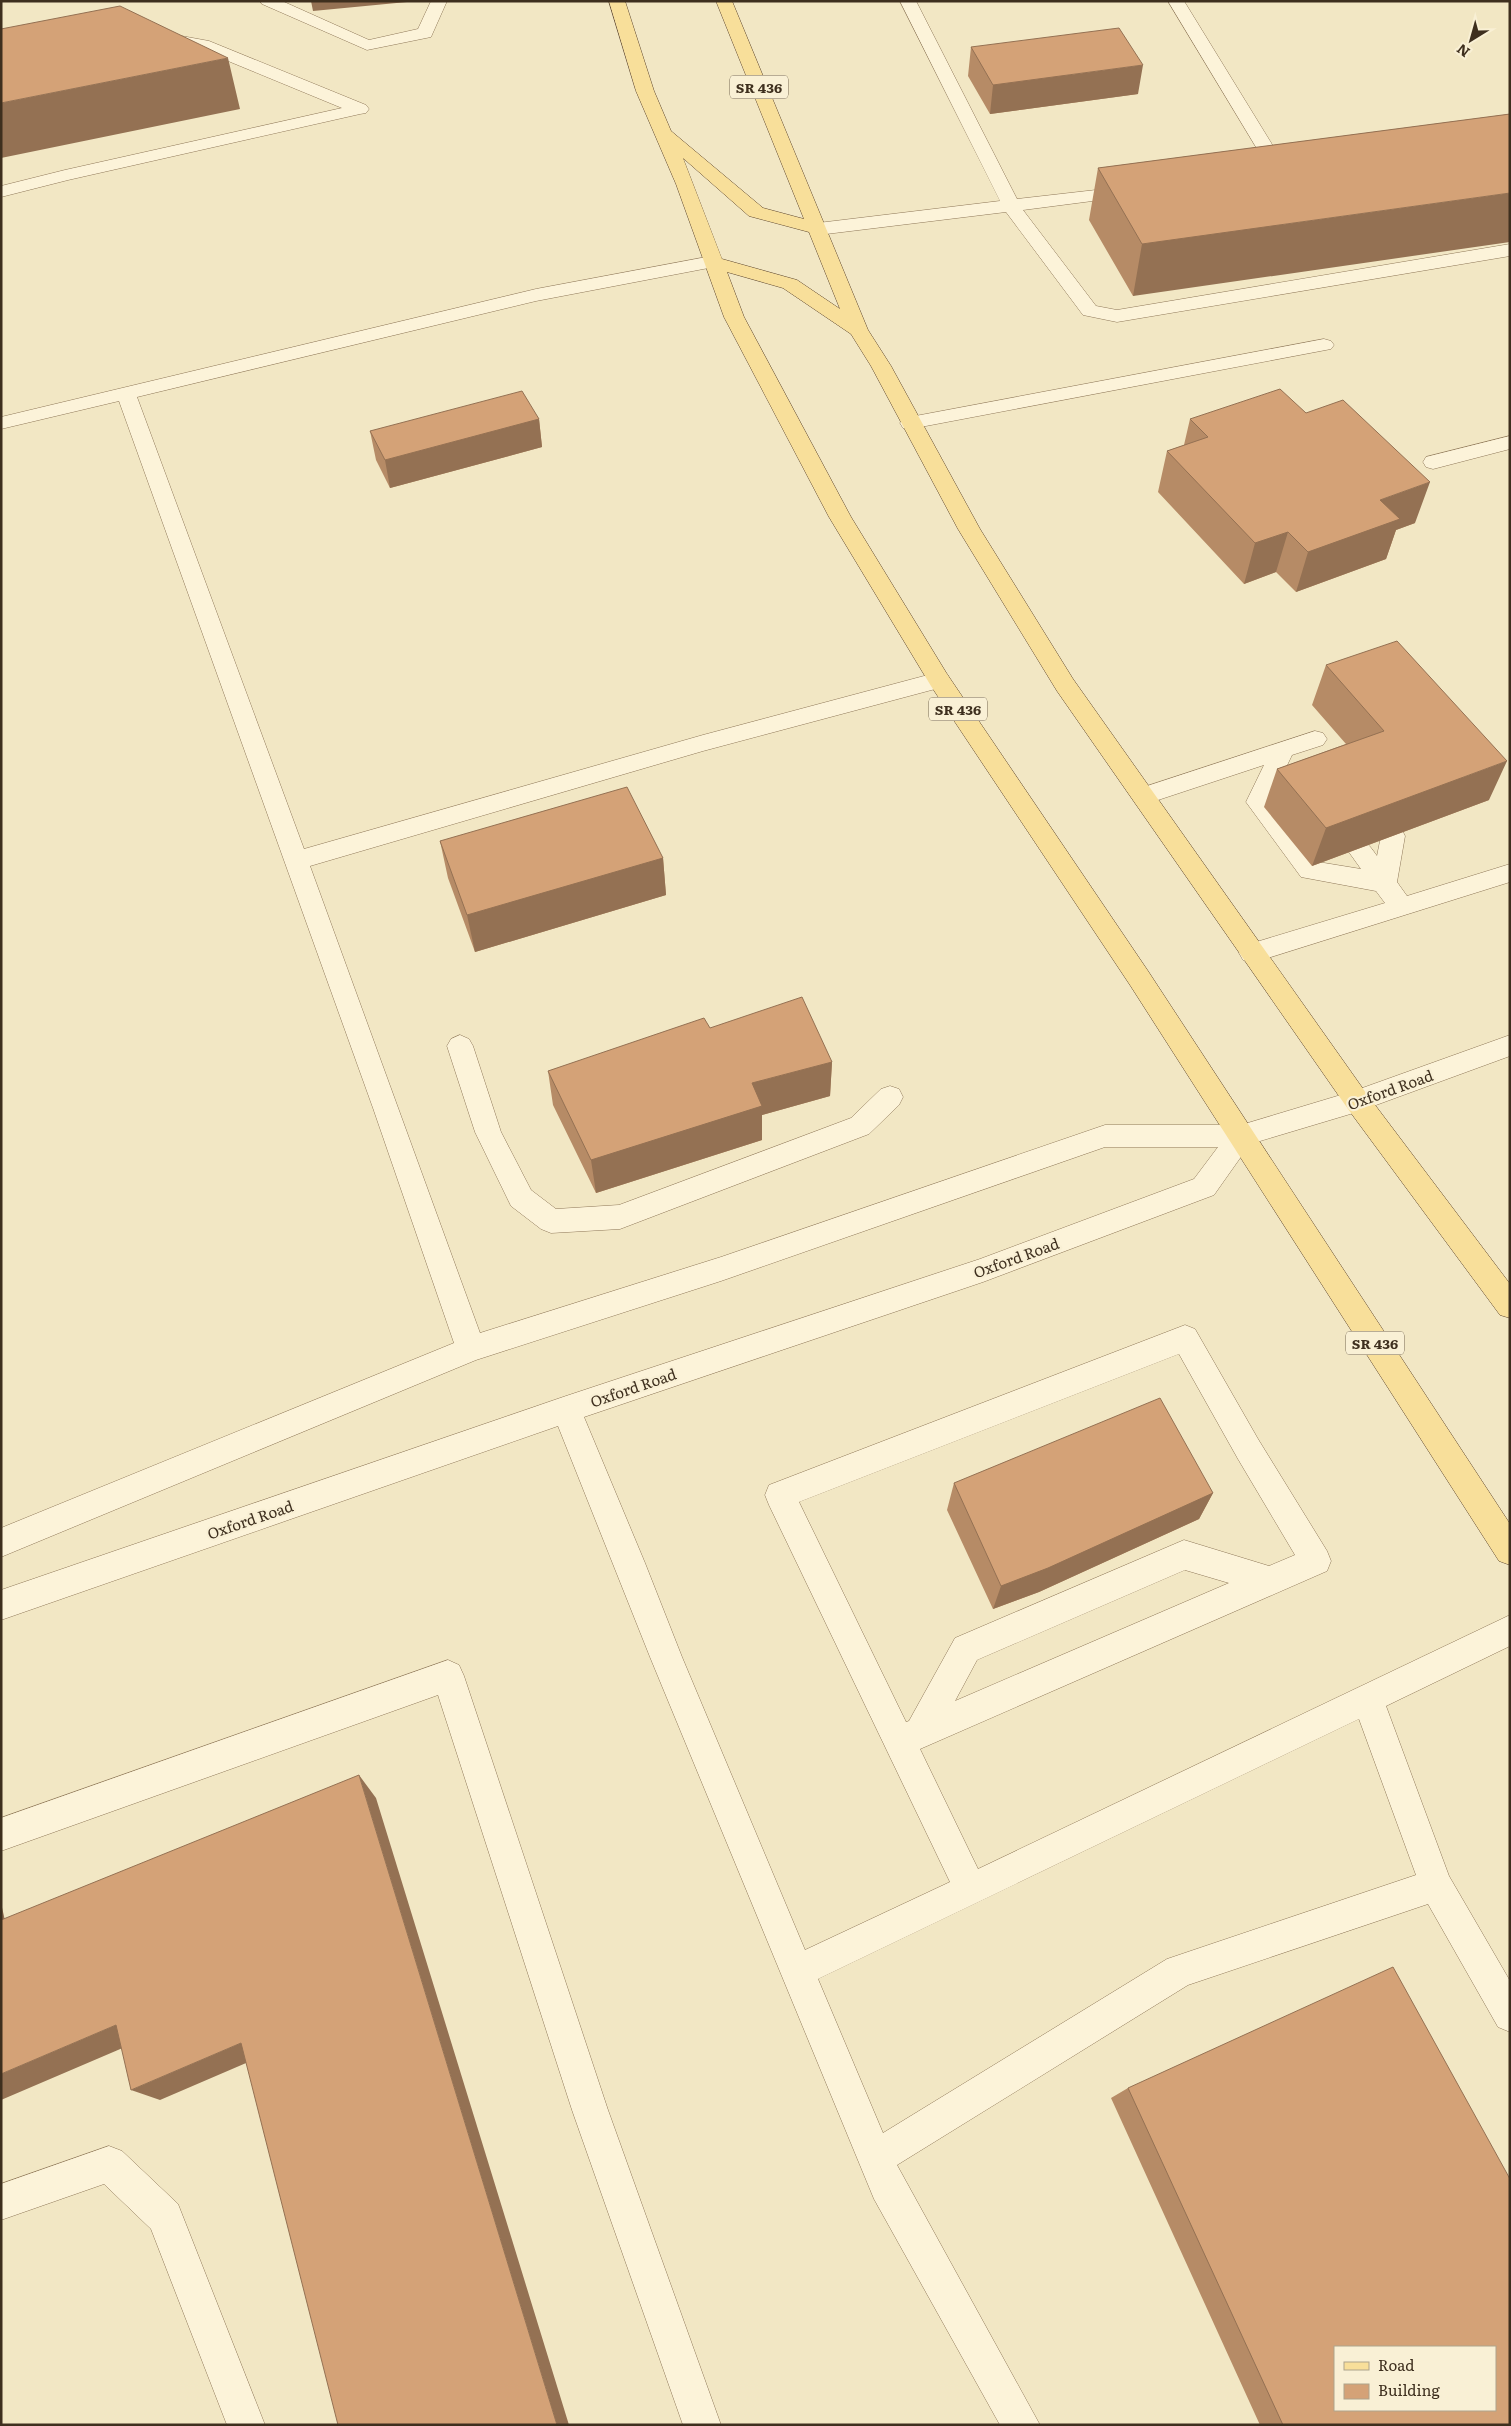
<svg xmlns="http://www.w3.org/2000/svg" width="1511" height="2426" font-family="Literata,serif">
<rect width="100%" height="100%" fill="#f2e7c4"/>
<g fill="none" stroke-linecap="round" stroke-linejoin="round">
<g stroke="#8f7859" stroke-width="1">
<path id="minor" d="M260,1H282L369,40L418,29L431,1H447L431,37L367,50L262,4Z
M900,1H916L1017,199L1131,186L1137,187L1140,191L1137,195L1131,196L1023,210L1096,306L1117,310L1510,244V256L1117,322L1083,315L1006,212L818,235L811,233L809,229L811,225L818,223L1000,201Z
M1168,1H1184L1289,172L1286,176H1274L1271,172Z
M165,33L209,41L366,105L369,109L366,113L360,114L68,180L1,197V186L65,170L342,108L199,49L159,42L157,38L159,34Z
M712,256L719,258L721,262L719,266L536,301L137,397L304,849L703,735L939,672L947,674L950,680L947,686L939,688L703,751L310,866L480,1333L721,1257L1105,1125H1241L1354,1091L1510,1035V1056L1357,1112L1250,1144L1214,1195L983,1282L584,1417L645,1563L682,1657L805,1950L950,1882L769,1505L765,1495L769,1485L1185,1325L1195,1329L1258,1439L1327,1551L1331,1561L1327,1571L920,1749L978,1869L1510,1615V1646L1386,1706L1449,1876L1510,1981V2032L1498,2027L1428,1904L1188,1985L897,2165L1040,2425H1000L874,2199L650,1657L558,1426L1,1620V1590L566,1396L980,1259L1194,1179L1218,1147H1105L721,1281L476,1360L1,1557V1528L454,1343L373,1108L119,401L1,429V417L536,289ZM1179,1354L1238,1459L1295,1555L1269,1566L1184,1540L955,1638L909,1721L906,1722L799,1502ZM1185,1570L1229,1583L955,1701L977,1660ZM1359,1719L1416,1875L1167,1959L883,2133L818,1979Z
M1324,339L1331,341L1334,345L1331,349L910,429L903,428L900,423L903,418L910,417Z
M1510,436V449L1433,469L1426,467L1423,462L1426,457Z
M1315,731L1323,733L1327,739L1323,745L1292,755L1270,801L1318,862L1361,869L1346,848L1349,842C1365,837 1369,845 1377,856L1381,836L1384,830L1393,827L1402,830L1405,836L1397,882L1407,896L1510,864V882L1252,963L1243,960L1239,953L1243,946L1385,903L1376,891L1301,877L1246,802L1264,765L1143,805L1135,802L1131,796L1135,790Z
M460,1035L469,1039L473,1046L501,1132L531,1190L556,1209L619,1205L851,1118L881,1089L890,1086L899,1089L903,1097L899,1105L869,1134L620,1229L551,1233L541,1229L511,1206L475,1132L447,1046L451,1039Z
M448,1660L459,1665L464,1676L608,2110L721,2425H683L572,2110L438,1695L1,1851V1818Z
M109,2146L122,2151L178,2204L265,2425H227L151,2229L104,2184L1,2220V2184Z"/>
</g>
<g stroke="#5d452d" stroke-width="1">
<path id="major" d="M609,1H625L654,91L671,131L763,208L804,219L716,1H732L868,330L891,366L980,529L1073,679L1366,1093L1510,1284V1318L1500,1315L1348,1109L1057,691L958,529L871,366L851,334L783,288L727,272L744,317L851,517L947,674L1148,971L1510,1524V1565L1499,1561L1130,985L931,686L829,517L724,317L676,184L636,91ZM683,158L749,216L809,232L840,309L797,280L722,259Z"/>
</g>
<use href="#minor" fill="#fcf3d9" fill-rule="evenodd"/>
<use href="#major" fill="#f8df9a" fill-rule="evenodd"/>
</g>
<path fill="#b68b66" d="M971,47L1138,94L990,114L968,76Z
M1510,114L1133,296L1089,220L1098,168Z
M539,419L542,447L390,488L376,460L370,431Z
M1190,419L1415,523L1396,530L1386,559L1296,592L1276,572L1244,584L1158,492L1167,451L1184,445Z
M1326,665L1489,800L1312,866L1264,807L1277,769L1346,744L1312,705Z
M440,841L663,858L666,895L475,952L448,878Z
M710,1028L832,1062L830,1096L762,1115V1140L596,1193L553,1105L548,1071Z
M954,1483L1213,1493L1199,1519L1039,1592L993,1609L947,1510Z
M1128,2088L1510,2425H1260L1111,2098Z"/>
<path fill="#947153" d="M311,1H407V2L313,11Z
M228,58L240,109L1,158V103Z
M1143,65L1138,94L990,114L993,85Z
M1510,193V242L1133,296L1142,244Z
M539,419L542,447L390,488L385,460Z
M1430,482L1415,523L1396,530L1386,559L1296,592L1308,552L1380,500Z
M1288,532L1276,572L1244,584L1255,543Z
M1507,761L1489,800L1312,866L1326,828Z
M663,858L666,895L475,952L467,915Z
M832,1062L830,1096L762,1115V1140L596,1193L591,1160L752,1083Z
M1213,1493L1199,1519L1039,1592L993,1609L1001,1586Z
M359,1775L376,1798L569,2425H557Z
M1,1903L11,1947L1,1943Z
M116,2025L146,2038L1,2100V2074Z
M241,2043L265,2055L160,2100L131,2090Z"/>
<path fill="#d4a277" stroke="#947153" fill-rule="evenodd" d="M120,6L228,58L1,103V29Z
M1119,28L1143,65L993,85L971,47Z
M1510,114V193L1142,244L1098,168Z
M1280,389L1306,413L1343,400L1430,482L1380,500L1400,519L1308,552L1288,532L1255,543L1167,451L1208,437L1190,419Z
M522,391L539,419L385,460L370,431Z
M1397,641L1507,761L1326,828L1277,769L1384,731L1326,665Z
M627,787L663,858L467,915L440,841Z
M802,997L832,1062L752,1083L762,1106L591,1160L548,1071L704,1018L710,1028Z
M1160,1398L1213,1493L1048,1568L1001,1586L954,1483Z
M359,1775L557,2425H338L241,2043L131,2090L116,2025L1,2074V1920Z
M1393,1967L1510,2179V2425H1283L1128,2088ZM1335,2347H1495V2410H1335Z"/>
<g text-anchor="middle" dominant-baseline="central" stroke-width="4.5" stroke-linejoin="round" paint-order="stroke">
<g fill="#f9f0d5" stroke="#766955" stroke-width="1">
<rect x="730" y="75.5" width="58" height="23" rx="4"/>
<rect x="929" y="697.5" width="58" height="23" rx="4"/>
<rect x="1346" y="1331.5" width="58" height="23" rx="4"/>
</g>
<g font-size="14" font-weight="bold" fill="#3e2f1e">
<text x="759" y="87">SR 436</text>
<text x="958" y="709">SR 436</text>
<text x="1375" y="1343">SR 436</text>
</g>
<g font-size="15" fill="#3e2f1e" stroke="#f9f0d5">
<text transform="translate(1390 1089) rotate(-20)">Oxford Road</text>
<text transform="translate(1016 1257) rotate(-20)">Oxford Road</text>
<text transform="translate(633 1387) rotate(-19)">Oxford Road</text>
<text transform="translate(250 1519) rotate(-19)">Oxford Road</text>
</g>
</g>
<rect width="1511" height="2426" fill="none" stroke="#3e2f1e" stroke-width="5"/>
<rect x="1334" y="2346" width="162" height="65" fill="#f9f0d5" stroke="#aea38c"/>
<rect x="1344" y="2362" width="25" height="8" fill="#f8df9a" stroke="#aea38c"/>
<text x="1378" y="2371" font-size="15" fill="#3e2f1e">Road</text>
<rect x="1344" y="2384" width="25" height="15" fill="#d4a277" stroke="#aea38c"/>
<text x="1378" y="2396" font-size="15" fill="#3e2f1e">Building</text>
<g transform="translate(1471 40) rotate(217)" stroke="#f9f0d5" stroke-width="4" paint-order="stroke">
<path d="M0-4L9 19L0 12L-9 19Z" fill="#3e2f1e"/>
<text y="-8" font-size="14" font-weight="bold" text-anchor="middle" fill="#3e2f1e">N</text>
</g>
</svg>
